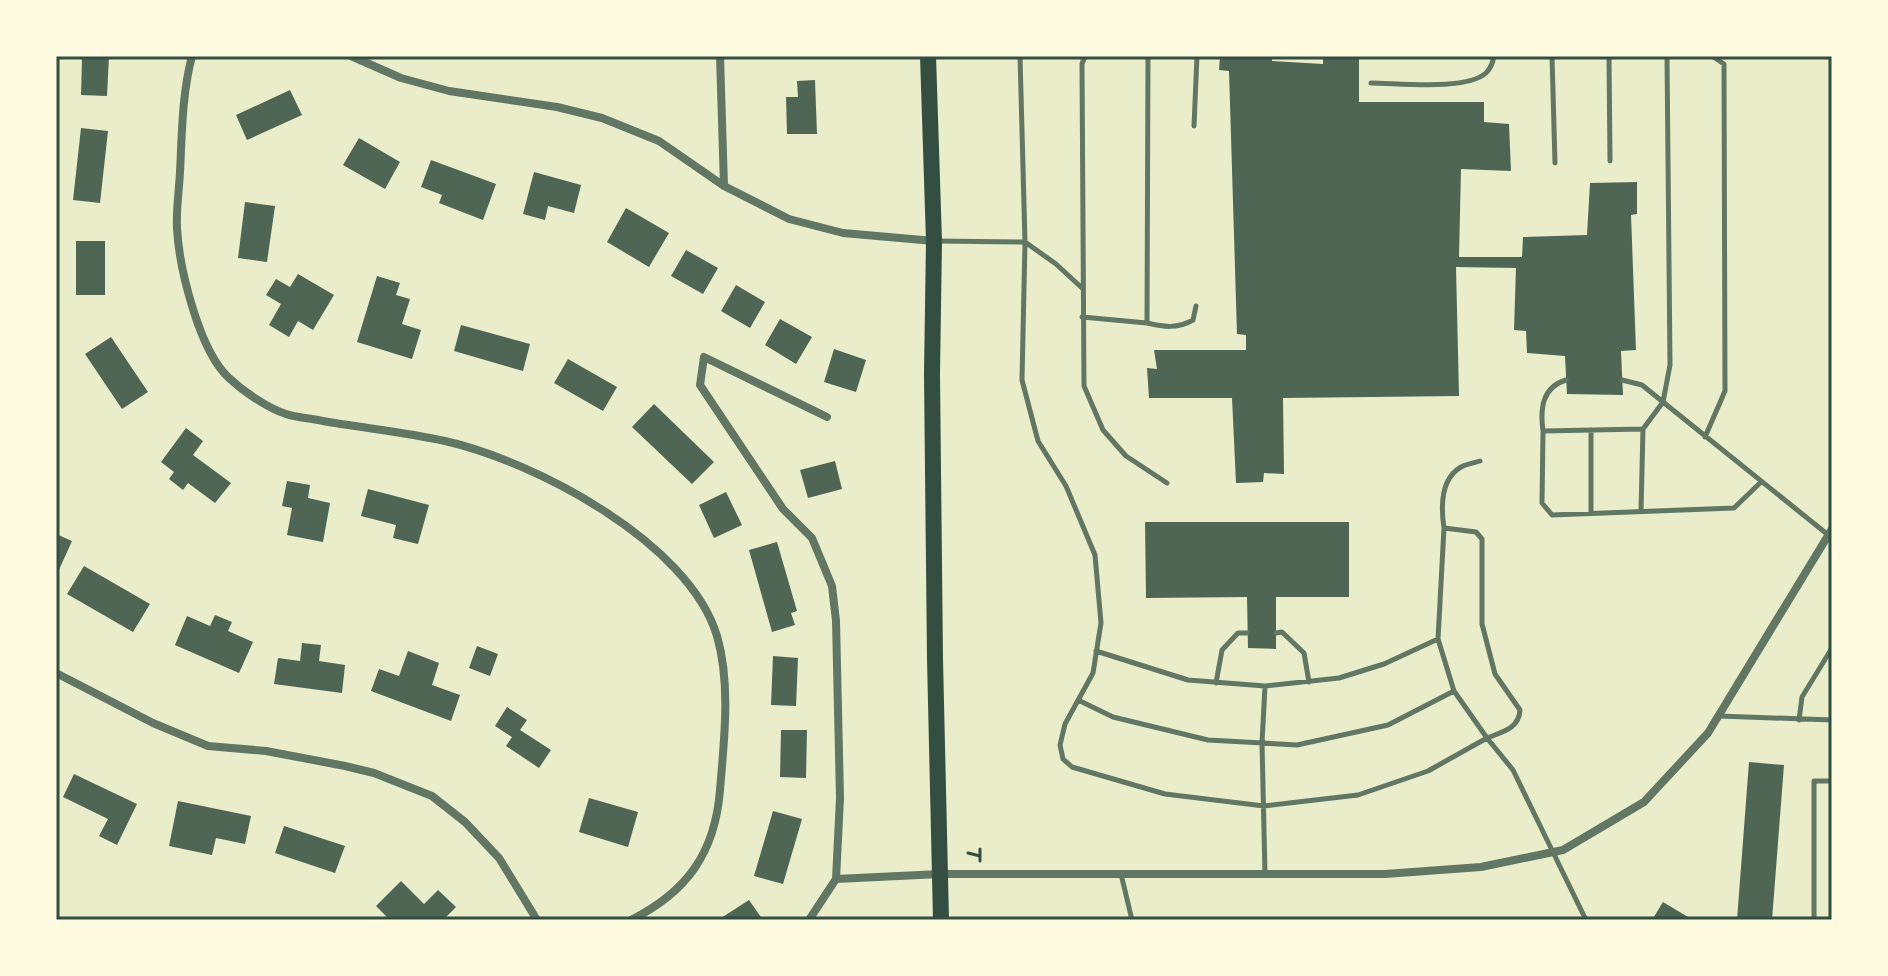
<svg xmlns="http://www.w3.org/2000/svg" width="1888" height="976" font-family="'DM Sans',sans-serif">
<rect width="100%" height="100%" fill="#e9edc9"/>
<path fill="#4f6655" d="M71,56H109L107,96L81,95L82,59L71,58Z
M1220,56H1272V61L1323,64V56H1359V102H1484V122L1509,124L1511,171L1461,169L1459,257H1522L1523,237L1587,235L1590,183L1637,182V214L1631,215L1636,350L1621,351L1623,395L1567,394L1565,356L1527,353L1526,331L1514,330L1516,268L1456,267L1459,396L1283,398L1284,474L1264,473L1263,482L1236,483L1232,398H1149L1147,368L1157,369L1154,350H1246V335L1237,334L1229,71L1219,70Z
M815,80L817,134H787L786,97H798L797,81Z
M290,90L302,115L247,140L236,115Z
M81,128L108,131L100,203L73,200Z
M359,138L400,162L385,189L343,165Z
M431,160L496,184L483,220L439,203L442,195L421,187Z
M534,172L581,185L574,213L548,206L545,220L523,214Z
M245,202L275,206L267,262L238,258Z
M626,208L669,233L649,267L607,242Z
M76,241H105V295H76Z
M686,250L718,268L703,294L671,276Z
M298,274L334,295L313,330L298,321L289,337L269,325L281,304L266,295L276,279L290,287Z
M377,276L400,283L396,295L410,299L402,324L421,330L412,359L357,342Z
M736,285L765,302L750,328L721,311Z
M780,319L812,337L796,364L765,345Z
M461,325L530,344L523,371L454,351Z
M111,337L148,392L122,409L85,354Z
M834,349L866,360L856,392L824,382Z
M568,359L617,387L603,411L554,383Z
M654,404L714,462L692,484L632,427Z
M186,428L203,441L193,455L231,483L215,503L188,483L183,490L169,479L174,472L161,462Z
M835,461L842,489L808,498L800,470Z
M287,481L310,485L308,498L330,503L323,542L287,535L292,508L282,506Z
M368,489L429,505L418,544L393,538L396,525L361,516Z
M726,492L742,525L714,538L699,505Z
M1145,522H1349V597H1276V649L1248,648L1247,597L1146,598Z
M56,534L72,541L58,572L56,571Z
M777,542L797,611L791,613L795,625L772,632L749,550Z
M84,566L150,604L133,632L67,594Z
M215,615L232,622L228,631L253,642L239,673L175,645L187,616L210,626Z
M302,643L321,645L319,661L345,665L342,693L274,684L278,658L300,661Z
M477,646L498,654L490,676L469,668Z
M408,651L439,663L432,685L460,695L451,721L371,691L379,669L399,676Z
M773,656L798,658L796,706L771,705Z
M507,707L527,720L520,730L551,750L539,768L506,746L512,737L495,726Z
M781,730H807L806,778L780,777Z
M1749,762L1784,765L1772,920H1737Z
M74,774L137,804L117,845L99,836L108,819L63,797Z
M589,798L638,812L628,847L579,832Z
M178,801L251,816L245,844L216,838L212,855L169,846Z
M773,811L802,819L783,884L754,876Z
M284,826L345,846L335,873L275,853Z
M401,881L424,904L438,890L456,907L443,920H390L376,906Z
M749,900L763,920H718Z
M1663,902L1693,920H1652Z"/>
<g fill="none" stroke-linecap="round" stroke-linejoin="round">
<path stroke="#344e41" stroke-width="3" d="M968,853L980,856
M980,861V849"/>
<path stroke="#617663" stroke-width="5" d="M1085,56L1082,64L1084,386L1103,430L1126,456L1167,483
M1552,56L1555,163
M1609,56L1610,161
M1667,56L1670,365L1663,402L1832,538
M1371,83C1398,83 1466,91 1486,73C1490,69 1493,62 1494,56
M1194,126L1197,56
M936,241L1025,242L1020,56
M1082,288L1056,264L1025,242L1022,380L1038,441L1066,486L1095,555L1101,623L1093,673L1065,724L1060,745L1063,759L1072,767L1165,794L1264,806L1358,795L1428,771L1487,738L1513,770L1586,920
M1082,317L1147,323L1148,56
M1147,323C1164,327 1177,329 1193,320L1196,306
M1622,380L1642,385L1663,402L1643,429L1543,431L1542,503L1552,515L1734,508L1761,482
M1543,431C1540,409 1542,387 1566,380
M1705,437L1725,391L1724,64L1712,56
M1641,511L1643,429
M1591,513V430
M1444,528C1441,508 1440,479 1461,467C1466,464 1474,463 1480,461
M1276,633L1282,632L1304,653L1309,682
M1096,651L1188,680L1265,686L1262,743L1265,874
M1216,683L1222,650L1238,633H1247
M1265,686L1339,678L1384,664L1438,639L1454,691
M1078,700L1113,717L1208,740L1297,745L1388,725L1454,691L1487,738C1502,732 1519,729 1520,710L1495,674L1482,624V539L1476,532L1444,528L1438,639
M1719,716L1832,720
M1799,720L1802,697L1832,648
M1121,874L1132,920
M1814,920V781H1832"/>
<path stroke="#617663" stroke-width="8" d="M192,56C182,94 182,133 180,172C179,191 176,210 177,228C179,267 199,351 229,378C243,391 267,408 286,414C297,418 311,418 323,421C363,428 405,432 445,441C534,461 689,542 717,636C731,684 724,741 720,790C715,853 687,892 631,920
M351,56L401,78L449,91L557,107L602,118L659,141L724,186L789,219L843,233L934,241
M720,56L724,186
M827,417L704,357L700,385L783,509L812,538L832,586L836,621L840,798L836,879
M56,673L153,723L208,746L266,751L345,766L374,773L432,796L465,822L499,858L537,920
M836,879L940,874H1385L1481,867L1563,850L1644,802L1708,733L1832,529
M809,920L836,879"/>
<path stroke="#344e41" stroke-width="16" d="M928,56L934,241L932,374L935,659L941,920"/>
</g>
<rect width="1888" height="976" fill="none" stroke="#fefae0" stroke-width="116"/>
<rect x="58" y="58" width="1772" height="860" fill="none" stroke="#344e41" stroke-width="3"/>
</svg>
